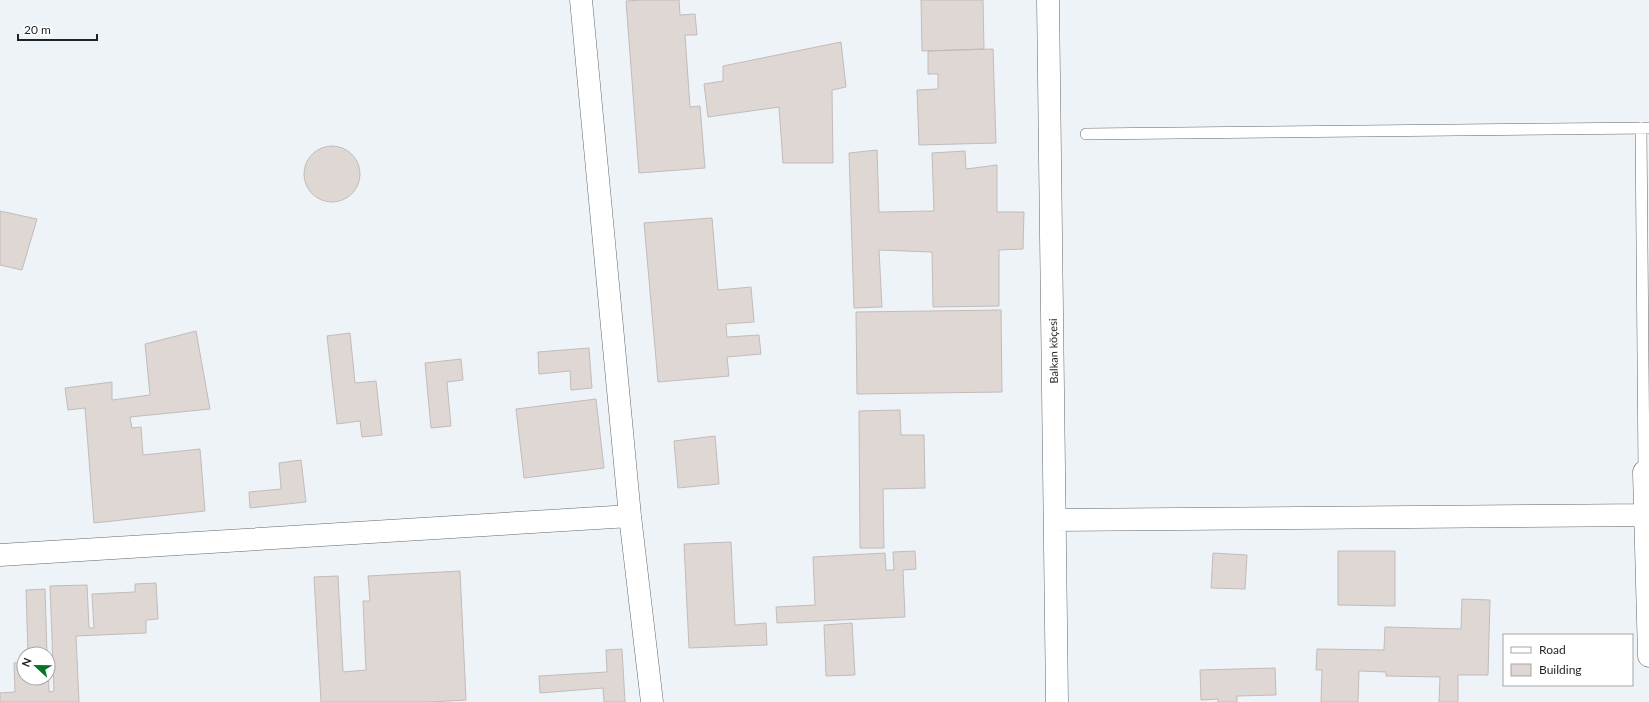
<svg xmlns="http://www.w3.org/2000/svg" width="1649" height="702" font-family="Lato,sans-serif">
<rect width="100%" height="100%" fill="#eef3f8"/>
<path fill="#ded7d4" stroke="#c2bcb9" d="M642,0H679L680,15L695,14L697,35H685L690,107L700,106L705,168L639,173L626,1Z
M921,0H983L984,49L922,51Z
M841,42L846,87L832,90L833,163H783L779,107L708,117L704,84L723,81V66Z
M993,49L996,143L919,145L917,90L938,89V74H928V51Z
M304 174a28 28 0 1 1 56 0a28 28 0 1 1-56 0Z
M877,150L879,212L934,211L932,153L965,151L966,169L997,165V212H1024L1023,249L999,250V306L933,307L932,252L879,250L882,307L854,308L849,153Z
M0,211L37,219L22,270L0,265Z
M712,218L718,290L751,287L754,322L726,324L727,337L759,335L761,354L727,357L729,376L658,382L644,223Z
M1001,310L1002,392L857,394L856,312Z
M196,331L210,409L130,417L132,428L141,427L143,455L200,449L205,511L94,523L85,408L68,410L65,388L112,382V400L150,395L145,344Z
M350,333L355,383L376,381L382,435L362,437L360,421L337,424L327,336Z
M589,348L592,388L571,390L570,371L539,374L538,352Z
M461,359L463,380L447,382L451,426L431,428L425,363Z
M596,399L604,468L524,478L516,409Z
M900,410L901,435H924L925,488L883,489L884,548H860L859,411Z
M715,436L719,484L678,488L674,441Z
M301,460L306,502L250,508L249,492L281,489L279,463Z
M731,542L735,625L766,623L767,645L689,648L684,544Z
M915,551L916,569L903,570L905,617L777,623L776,607L815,605L813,557L885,553L886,570H894L893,552Z
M1338,551H1395V606L1338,605Z
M1213,553L1247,555L1245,589L1211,588Z
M460,571L466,700L430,702H321L314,577L338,576L343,672L366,670L363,601H370L368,576Z
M156,583L158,619L146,620V633L76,636L79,702H0V693L15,692L14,663L24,662V678H48V669L49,692L54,691L50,586L87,585L89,628H94L92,594L135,592V584Z
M45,589L47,654H28L26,590Z
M1462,599L1490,600L1488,675H1458V702H1439L1440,677L1386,676V672L1359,671L1358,702H1321L1322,670H1316L1317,649L1384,650L1385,627L1461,629Z
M852,623L855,675L826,676L824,625Z
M622,649L625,702H604L603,688L540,693L539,676L607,672L606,650Z
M1275,668L1276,695L1237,696V702H1218V699L1201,700L1200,670Z"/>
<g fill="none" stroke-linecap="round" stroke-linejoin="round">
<g stroke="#63686c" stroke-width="12">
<path id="lane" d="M1641,128L1644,472
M1086,134L1649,128"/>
</g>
<g stroke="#63686c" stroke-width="23">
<path id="street" d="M581,0L630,516L652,702
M1048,0L1057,702
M1644,472L1649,656
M1055,520L1649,515
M0,555L630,516"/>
</g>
<use href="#lane" stroke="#fff" stroke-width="11"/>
<use href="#street" stroke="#fff" stroke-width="22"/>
</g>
<g text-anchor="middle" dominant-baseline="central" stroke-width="3" stroke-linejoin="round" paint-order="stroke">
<g font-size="11" fill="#1f2122" stroke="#fff">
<text transform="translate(1053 351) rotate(-91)">Balkan köçesi</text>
</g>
</g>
<rect x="1503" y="634" width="130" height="52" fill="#ffffff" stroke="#a5a6a7"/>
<rect x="1511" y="647" width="20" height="6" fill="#ffffff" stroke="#a5a6a7"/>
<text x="1539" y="654" font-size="12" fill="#1f2122">Road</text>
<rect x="1511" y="664" width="20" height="12" fill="#ded7d4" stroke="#a5a6a7"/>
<text x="1539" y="674" font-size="12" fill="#1f2122">Building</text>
<g transform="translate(36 666) rotate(292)"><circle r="19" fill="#ffffff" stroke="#a5a6a7"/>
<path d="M0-3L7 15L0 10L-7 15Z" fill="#017427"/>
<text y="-6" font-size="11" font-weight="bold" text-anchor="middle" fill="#1f2122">N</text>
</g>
<path d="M18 34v6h79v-6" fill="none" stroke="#1f2122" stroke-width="2"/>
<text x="24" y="34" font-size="12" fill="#1f2122" stroke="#ffffff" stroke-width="3" paint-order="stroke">20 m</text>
</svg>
